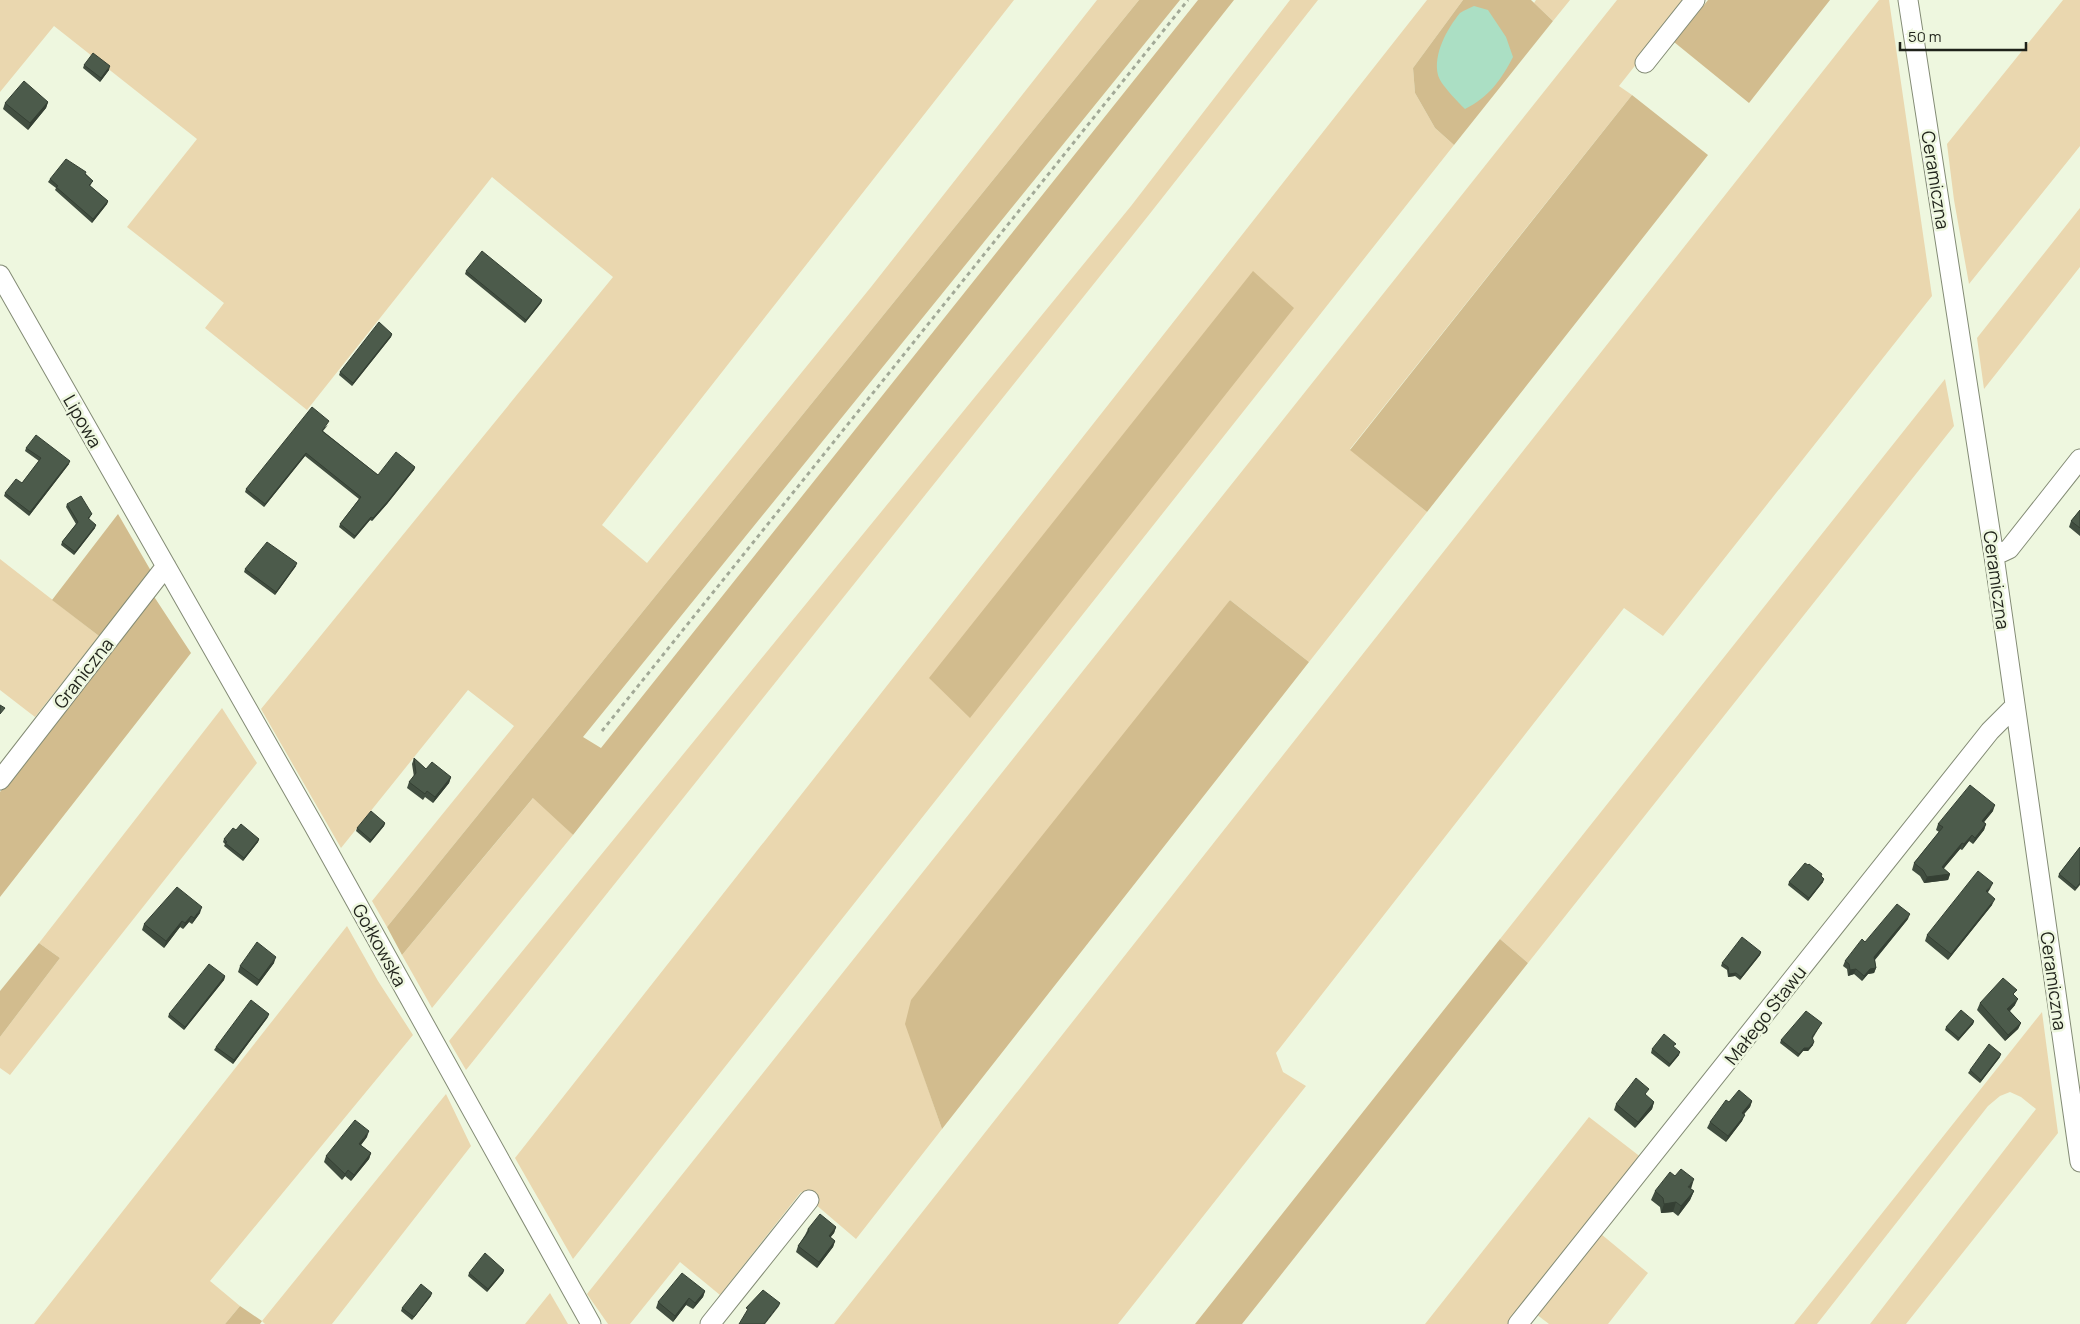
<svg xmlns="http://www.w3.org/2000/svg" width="2080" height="1324" font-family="Manrope,sans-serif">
<rect width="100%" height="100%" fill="#eef7df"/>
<path fill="#ead7af" d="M0,0H1014L602,525L647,563L871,287L1097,0H1139L387,927L372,901L514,726L468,690L341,848L261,709L613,277L492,177L307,410L205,328L224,303L127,227L197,139L54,26L0,92Z
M1290,0H1318L1148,216L466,1070L449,1041L1131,206Z
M1427,0H1463L1413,68L1415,93L1435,128L1454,145L573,1259L515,1158Z
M1536,0H1570L1553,21L1534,3Z
M1617,0H1687L1619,86L1632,95L1350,449L1427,512L1309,662L1230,600L922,1071L942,1129L856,1239L801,1192L720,1295L680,1262L630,1324H608L587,1294Z
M1879,0H1889L1932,296L1663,636L1624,608L1276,1053L1283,1072L1306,1086L1118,1324H834Z
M2063,0H2080V146L1969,284L1954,200L1947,144Z
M2080,208V267L1984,389L1977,338Z
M1945,379L1954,426L1528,963L1500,939Z
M0,559L99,636L35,717L0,690Z
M222,708L257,763L10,1075L0,1068V1037L60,958L39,943Z
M534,797L573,835L432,1008L402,955Z
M347,926L378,981L413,1035L210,1281L240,1306L225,1324H34Z
M2042,1012L2058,1133L1906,1324H1870L2036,1109L2021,1097L2010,1092L2000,1096L1988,1106L1817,1324H1794Z
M446,1094L471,1146L332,1324H265L262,1321Z
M1589,1117L1642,1158L1509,1324H1425Z
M1601,1234L1648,1273L1608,1324H1549L1536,1314Z
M550,1293L568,1324H525Z"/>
<path fill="#d2bc8e" d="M1139,0H1180L583,737L601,748L1198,0H1234L573,835L533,798L402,955L387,927Z
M1463,0H1531L1553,21L1454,145L1435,128L1415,93L1413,68Z
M1708,0H1830L1749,103L1674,42Z
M1632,95L1708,155L1427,512L1350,450Z
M1253,271L1294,308L970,718L929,678Z
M118,514L151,571L99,636L52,600Z
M153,595L191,653L0,897V792Z
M1230,600L1309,662L942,1129L905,1024L911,1000Z
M1500,939L1528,963L1242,1324H1195Z
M39,943L60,958L0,1037V991Z
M240,1306L262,1321L260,1324H225Z"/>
<path fill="#abdfc4" d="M1474,6L1488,10L1506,37L1513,57C1502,79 1488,98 1465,109C1458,102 1440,84 1438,75C1433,54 1447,29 1460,13C1464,10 1470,8 1474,6Z"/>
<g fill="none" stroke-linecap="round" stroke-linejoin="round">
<g stroke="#838b75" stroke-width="21">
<path id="minor" d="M1908,0L1994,556L2080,1162
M1645,63L1695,0
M0,275L314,826L591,1324
M1994,556L2009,549L2080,459
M0,780L166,566
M710,1324L809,1200
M1518,1324L1990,731L2014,707"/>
</g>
<path stroke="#a2a997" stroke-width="3" stroke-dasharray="4 4" stroke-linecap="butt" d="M602,731L1188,0"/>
<use href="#minor" stroke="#fff" stroke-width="19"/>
</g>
<path fill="#414e40" d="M84,65L109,70L100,82L83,68Z
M48,102L46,108L28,130L3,109L5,103Z
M86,174L93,181L90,186L108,201L107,204L92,223L55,190L56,188L48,182L50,179Z
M466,271L542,300L541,303L525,323L465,274Z
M392,334L391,337L352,386L339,375L340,372Z
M328,425L323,431L378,475L415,467L414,470L387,504L372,521L370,520L354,539L339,527L340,524L359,499L305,456L264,507L245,492L246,489Z
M26,448L69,464L29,516L4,496L5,493L22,483L39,461L25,451Z
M67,504L92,514L89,519L95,528L74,555L61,545L62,542L76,524L66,507Z
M2080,510V536L2069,527L2071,521Z
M296,566L275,595L244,572L245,569Z
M414,758L426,769L451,777L449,783L433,803L425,797L423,800L407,788L409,782L414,777L412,764Z
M1993,811L1984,822L1986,824L1984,830L1973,844L1969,841L1962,850L1960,849L1943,869L1950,874L1948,880L1924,883L1920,876L1912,870L1914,863L1939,832L1936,830L1938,824Z
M385,823L384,826L370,843L356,831L357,828Z
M236,830L259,839L258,842L243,861L224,846L225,844L223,842L224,839Z
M2080,847V885L2075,891L2058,877L2059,874Z
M1821,876L1823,882L1808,901L1788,885L1789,882Z
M1990,889L1987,893L1992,905L1948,960L1925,941L1927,935Z
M200,913L192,924L189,922L183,929L180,927L164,948L142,930L144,924Z
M1908,919L1875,960L1876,968L1874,973L1868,974L1862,981L1854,974L1848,976L1847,969L1843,966L1845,961L1865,942Z
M1761,952L1760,955L1740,980L1735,976L1728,977L1727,970L1721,966L1722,963Z
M274,963L257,986L238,972L240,966Z
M225,976L224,980L184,1030L168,1017L169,1014Z
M2015,996V1005L2010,1011L2021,1023L2018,1029L2005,1041L1977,1010L1980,1003Z
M268,1017L233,1064L214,1050L216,1047Z
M1974,1021L1973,1024L1958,1041L1945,1030L1946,1027Z
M1820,1026L1813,1038V1045L1808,1051H1803L1798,1057L1780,1043L1781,1040Z
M1674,1047L1679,1055L1669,1067L1651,1053L1652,1049Z
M2000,1057L1980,1083L1968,1073L1970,1070Z
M1646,1096L1654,1102L1652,1109L1635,1128L1614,1110L1616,1104Z
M1752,1101L1750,1107L1744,1114L1742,1121L1726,1142L1707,1128L1710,1122L1729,1102Z
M367,1137L361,1145L371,1153L369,1159L351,1181L345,1176L342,1180L324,1162L326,1156Z
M1691,1189L1694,1191L1690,1200L1678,1216L1673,1212L1661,1213L1660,1207L1651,1200L1655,1191Z
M836,1227L834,1233L830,1237L835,1241L833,1247L817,1268L796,1252L798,1246L805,1235L808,1229Z
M504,1270L503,1273L487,1292L468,1276L469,1273Z
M705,1291L703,1297L693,1309L686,1305L673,1322L656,1308L658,1302Z
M431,1296L412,1320L401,1311L402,1308Z"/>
<path fill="#354034" d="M110,66L109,70L100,82L101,78Z
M48,102L46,108L28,130L30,123Z
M108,201L107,204L92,223L93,219Z
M542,300L541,303L525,323L526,320Z
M392,334L391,337L352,386L353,383Z
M306,453L305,456L264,507L265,504Z
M70,461L69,464L29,516L30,512Z
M415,467L414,470L387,504L372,521L373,518Z
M371,517L370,520L354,539L355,536Z
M96,525L95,528L74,555L75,552Z
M297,563L296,566L275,595L276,592Z
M451,777L449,783L433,803L435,797Z
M1995,805L1993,811L1980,827L1982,821Z
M385,823L384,826L370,843L371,840Z
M1986,824L1984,830L1973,844L1975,838Z
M1972,835L1969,841L1962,850L1964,844Z
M259,839L258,842L243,861L244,858Z
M1962,843L1960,849L1940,873L1942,867Z
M1950,874L1948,880L1924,883L1927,877Z
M1824,879L1823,882L1808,901L1809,898Z
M1993,883L1990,889L1984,898L1986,891Z
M1995,899L1992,905L1948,960L1951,954Z
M202,907L200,913L192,924L194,918Z
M1910,914L1908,919L1872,963L1874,957Z
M191,916L189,922L183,929L185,923Z
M182,921L180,927L164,948L166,941Z
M1761,952L1760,955L1740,980L1741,977Z
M276,957L274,963L257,986L259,980Z
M1876,968L1874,973L1868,974L1862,981L1864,976L1870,969Z
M1856,969L1854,974L1848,976L1850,970Z
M1736,973L1735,976L1728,977L1729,974Z
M225,976L224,980L184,1030L185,1027Z
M2018,999L2015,1005L2005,1016L2007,1009Z
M269,1014L268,1017L233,1064L234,1060Z
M1974,1021L1973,1024L1958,1041L1959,1038Z
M2021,1023L2018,1029L2005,1041L2008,1035Z
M1814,1042L1813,1045L1808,1051H1803L1798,1057L1799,1054L1804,1048Z
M1680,1052L1679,1055L1669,1067L1670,1064Z
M2001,1054L2000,1057L1980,1083L1981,1080Z
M1752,1101L1750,1107L1740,1119L1742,1113Z
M1654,1102L1652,1109L1635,1128L1638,1122Z
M1745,1115L1742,1121L1726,1142L1728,1136Z
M369,1131L367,1137L357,1150L359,1144Z
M371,1153L369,1159L351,1181L354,1175Z
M348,1170L345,1176L342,1180L345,1174Z
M1694,1179L1691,1189L1688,1187Z
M1694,1191L1690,1200L1678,1216L1681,1206Z
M1676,1202L1673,1212L1661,1213L1664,1204Z
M836,1227L834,1233L827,1242L829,1236Z
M835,1241L833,1247L817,1268L819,1262Z
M504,1270L503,1273L487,1292L488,1289Z
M705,1291L703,1297L693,1309L695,1303Z
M432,1293L431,1296L412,1320L414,1317Z
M689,1298L686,1305L673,1322L675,1316Z
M780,1303L779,1306L765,1324H764Z"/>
<path fill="#4c5b4b" stroke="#354034" d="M93,53L110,66L101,78L84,65Z
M24,81L48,102L30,123L5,103Z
M66,159L86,172L85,174L93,181L89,185L108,201L93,219L56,187L58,186L50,179Z
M482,251L542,300L526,320L466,271Z
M379,322L392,334L353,383L340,372Z
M312,407L329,421L322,431L378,475L396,452L415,467L388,501L373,518L371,517L355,536L340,524L361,497L306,453L265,504L246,489Z
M36,435L70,461L30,512L5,493L16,479L22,483L41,458L26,448Z
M81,496L92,514L88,518L96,525L75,552L62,542L78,522L67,504Z
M2080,510V528L2071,521Z
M267,542L297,563L276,592L245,569Z
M0,705L5,708L0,714Z
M414,758L426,769L432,762L451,777L435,797L427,791L425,794L409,782L416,773Z
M1970,785L1995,805L1982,821L1986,824L1975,838L1972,835L1964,844L1962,843L1942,867L1950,874L1927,877L1923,870L1914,863L1943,827L1938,824Z
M371,811L385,823L371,840L357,828Z
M241,824L259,839L244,858L225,843L227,842L224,839L233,828L236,830Z
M2080,847V883L2076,888L2059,874Z
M1805,863L1808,865L1809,864L1822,874L1821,876L1824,879L1809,898L1789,882Z
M1978,871L1993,883L1986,891L1995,899L1951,954L1927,935Z
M177,887L202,907L194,918L191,916L185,923L182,921L166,941L144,924Z
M1897,904L1910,914L1874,957L1876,968L1870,969L1864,976L1856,969L1850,970L1849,964L1845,961L1862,939L1865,942Z
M1742,937L1761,952L1741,977L1736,973L1729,974L1728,967L1722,963Z
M257,942L276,957L259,980L240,966Z
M209,964L225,976L185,1027L169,1014Z
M2003,978L2017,990L2013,994L2018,999L2007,1009L2021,1023L2008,1035L1980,1003Z
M251,1000L269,1014L234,1060L216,1047Z
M1961,1010L1974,1021L1959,1038L1946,1027Z
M1806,1011L1822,1023L1812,1037L1814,1042L1809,1048H1804L1799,1054L1781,1040Z
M1664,1034L1676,1044L1673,1046L1680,1052L1670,1064L1652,1049Z
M1989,1044L2001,1054L1981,1080L1970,1070Z
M1636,1078L1649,1089L1645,1094L1654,1102L1638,1122L1616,1104Z
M1739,1090L1752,1101L1742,1113L1745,1115L1728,1136L1710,1122L1726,1100L1729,1102Z
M355,1120L369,1131L359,1144L371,1153L354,1175L348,1170L345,1174L326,1156Z
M1681,1169L1694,1179L1688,1187L1694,1191L1681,1206L1676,1202L1664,1204L1663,1198L1655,1191L1670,1172L1675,1176Z
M820,1214L836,1227L829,1236L835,1241L819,1262L798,1246L809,1231L808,1229Z
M485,1253L504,1270L488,1289L469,1273Z
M682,1273L705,1291L695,1303L689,1298L675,1316L658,1302Z
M421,1284L432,1293L414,1317L402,1308Z
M763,1290L780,1303L764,1324H739L748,1309L746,1308Z"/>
<g text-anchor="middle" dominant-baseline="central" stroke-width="5" stroke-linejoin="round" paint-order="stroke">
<g font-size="18" fill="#1f221a" stroke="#eef7df">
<text transform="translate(1936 180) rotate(81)">Ceramiczna</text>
<text transform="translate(83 421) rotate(60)">Lipowa</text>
<text transform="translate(1997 580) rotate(82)">Ceramiczna</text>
<text transform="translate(83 673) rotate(-52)">Graniczna</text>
<text transform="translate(380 945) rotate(61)">Gołkowska</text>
<text transform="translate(2054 981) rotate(82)">Ceramiczna</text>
<text transform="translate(1765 1015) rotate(-52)">Małego Stawu</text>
</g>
</g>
<path d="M1900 42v8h126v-8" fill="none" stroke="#1f221a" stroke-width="2.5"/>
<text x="1908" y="42" font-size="15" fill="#1f221a" stroke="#eef7df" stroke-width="4" paint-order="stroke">50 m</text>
</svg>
